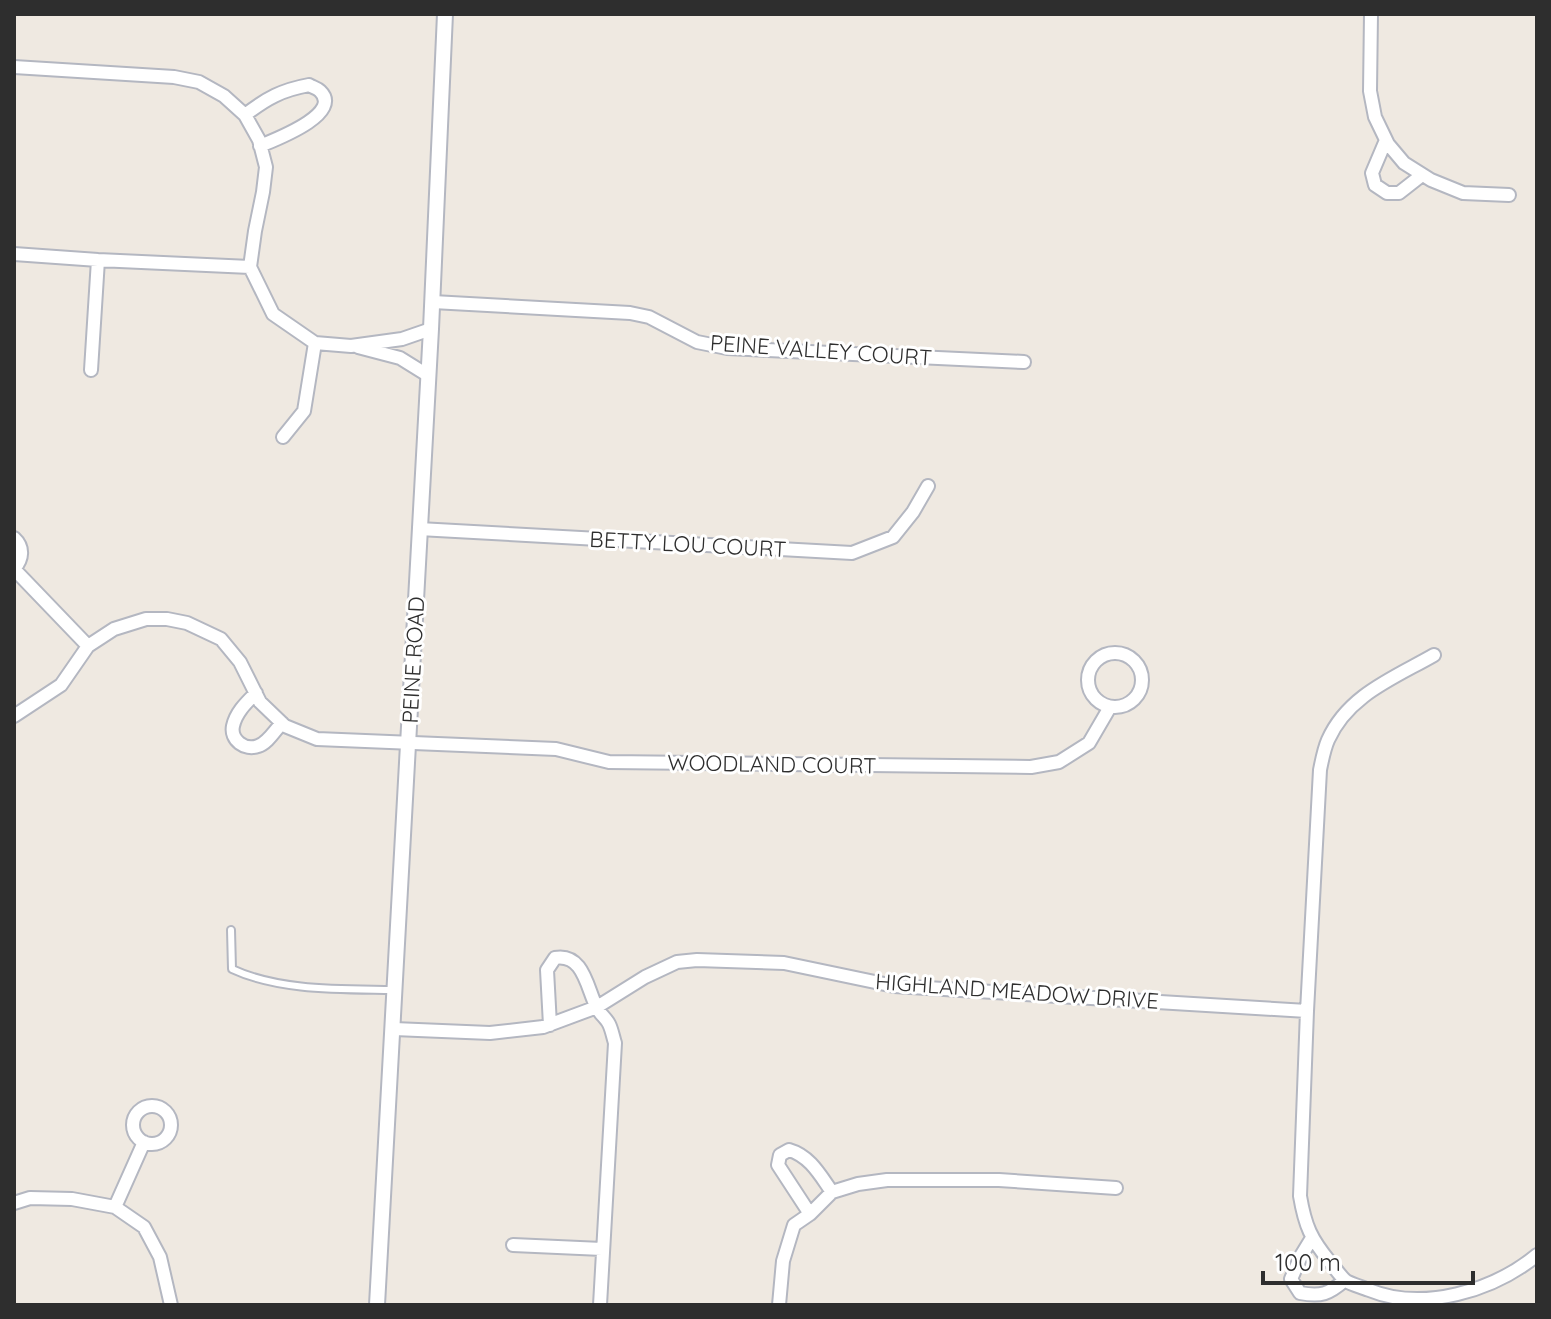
<svg xmlns="http://www.w3.org/2000/svg" width="1551" height="1319" font-family="Quicksand,sans-serif">
<rect width="100%" height="100%" fill="#efe9e1"/>
<g fill="none" stroke-linecap="round" stroke-linejoin="round">
<g stroke="#b4b7c1" stroke-width="10">
<path id="service" d="M231,930L232,969C279,991 341,989 392,990"/>
</g>
<g stroke="#b4b7c1" stroke-width="16">
<path id="minor" d="M1371,14L1370,91L1375,117L1388,144L1404,163L1431,180L1463,193L1509,195
M14,67L174,77L199,82L224,96L245,115L259,140L266,167L263,192L255,231L250,267L273,314L315,343L351,346L402,339L431,329
M245,115C267,98 282,90 309,85C312,87 317,88 320,91C344,114 274,140 260,146
M1386,140L1372,173L1375,185L1387,193H1399L1422,175
M14,254L98,260L250,267
M433,302L630,313L649,317L697,342L727,348L1024,362
M358,347L400,358L429,376
M91,370L98,260
M283,437L304,411L315,343
M419,529L852,553L893,537L913,512L928,486
M14,538C24,547 23,559 14,569
M14,569L88,646
M1088 680a27 27 0 1 1 54 0a27 27 0 1 1-54 0Z
M1434,655C1394,678 1348,695 1328,740C1324,749 1322,760 1320,770L1307,1011L1300,1196C1305,1226 1311,1239 1330,1262C1335,1268 1340,1276 1346,1281C1353,1285 1362,1287 1369,1290C1423,1312 1493,1291 1537,1255
M256,693C247,702 236,712 233,726C230,740 245,751 258,746C268,743 275,730 282,723
M14,716L61,685L88,646L114,629L146,619H167L187,623L221,639L240,662L260,702L285,726L317,739L556,749L609,762L1031,767L1059,762L1089,743L1110,707
M550,1025L547,970L555,958C584,953 587,989 597,1008C600,1014 606,1018 609,1024C612,1030 613,1037 615,1043L600,1305
M394,1029L490,1033L543,1027L597,1007L645,977L677,962L697,960L784,963L894,986L1307,1011
M133 1125a19 19 0 1 1 38 0a19 19 0 1 1-38 0Z
M14,1203L30,1198L72,1199L115,1207L144,1227L160,1257L171,1305
M115,1207L144,1142
M810,1214L778,1165L780,1155L789,1150C810,1156 820,1175 832,1192
M1312,1238L1301,1256L1291,1279L1300,1293C1321,1297 1329,1294 1345,1280
M513,1245L602,1249
M779,1305L783,1261L794,1225L810,1214L832,1192L858,1184L887,1180H999L1116,1188"/>
</g>
<g stroke="#b4b7c1" stroke-width="18">
<path id="tertiary" d="M377,1305L431,329L445,14"/>
</g>
<use href="#service" stroke="#fff" stroke-width="6"/>
<use href="#minor" stroke="#fff" stroke-width="12"/>
<use href="#tertiary" stroke="#fff" stroke-width="14"/>
</g>
<g text-anchor="middle" dominant-baseline="central" stroke-width="6" stroke-linejoin="round" paint-order="stroke">
<g font-size="22" fill="#2e2e2e" stroke="#fff">
<text transform="translate(821 350) rotate(4)">PEINE VALLEY COURT</text>
<text transform="translate(688 544) rotate(3)">BETTY LOU COURT</text>
<text transform="translate(413 660) rotate(-87)">PEINE ROAD</text>
<text transform="translate(772 764) rotate(1)">WOODLAND COURT</text>
<text transform="translate(1017 991) rotate(4)">HIGHLAND MEADOW DRIVE</text>
</g>
</g>
<rect width="1551" height="1319" fill="none" stroke="#2e2e2e" stroke-width="32"/>
<path d="M1263 1271v12h210v-12" fill="none" stroke="#2e2e2e" stroke-width="4"/>
<text x="1275" y="1271" font-size="24" fill="#2e2e2e" stroke="#ffffff" stroke-width="6" paint-order="stroke">100 m</text>
</svg>
